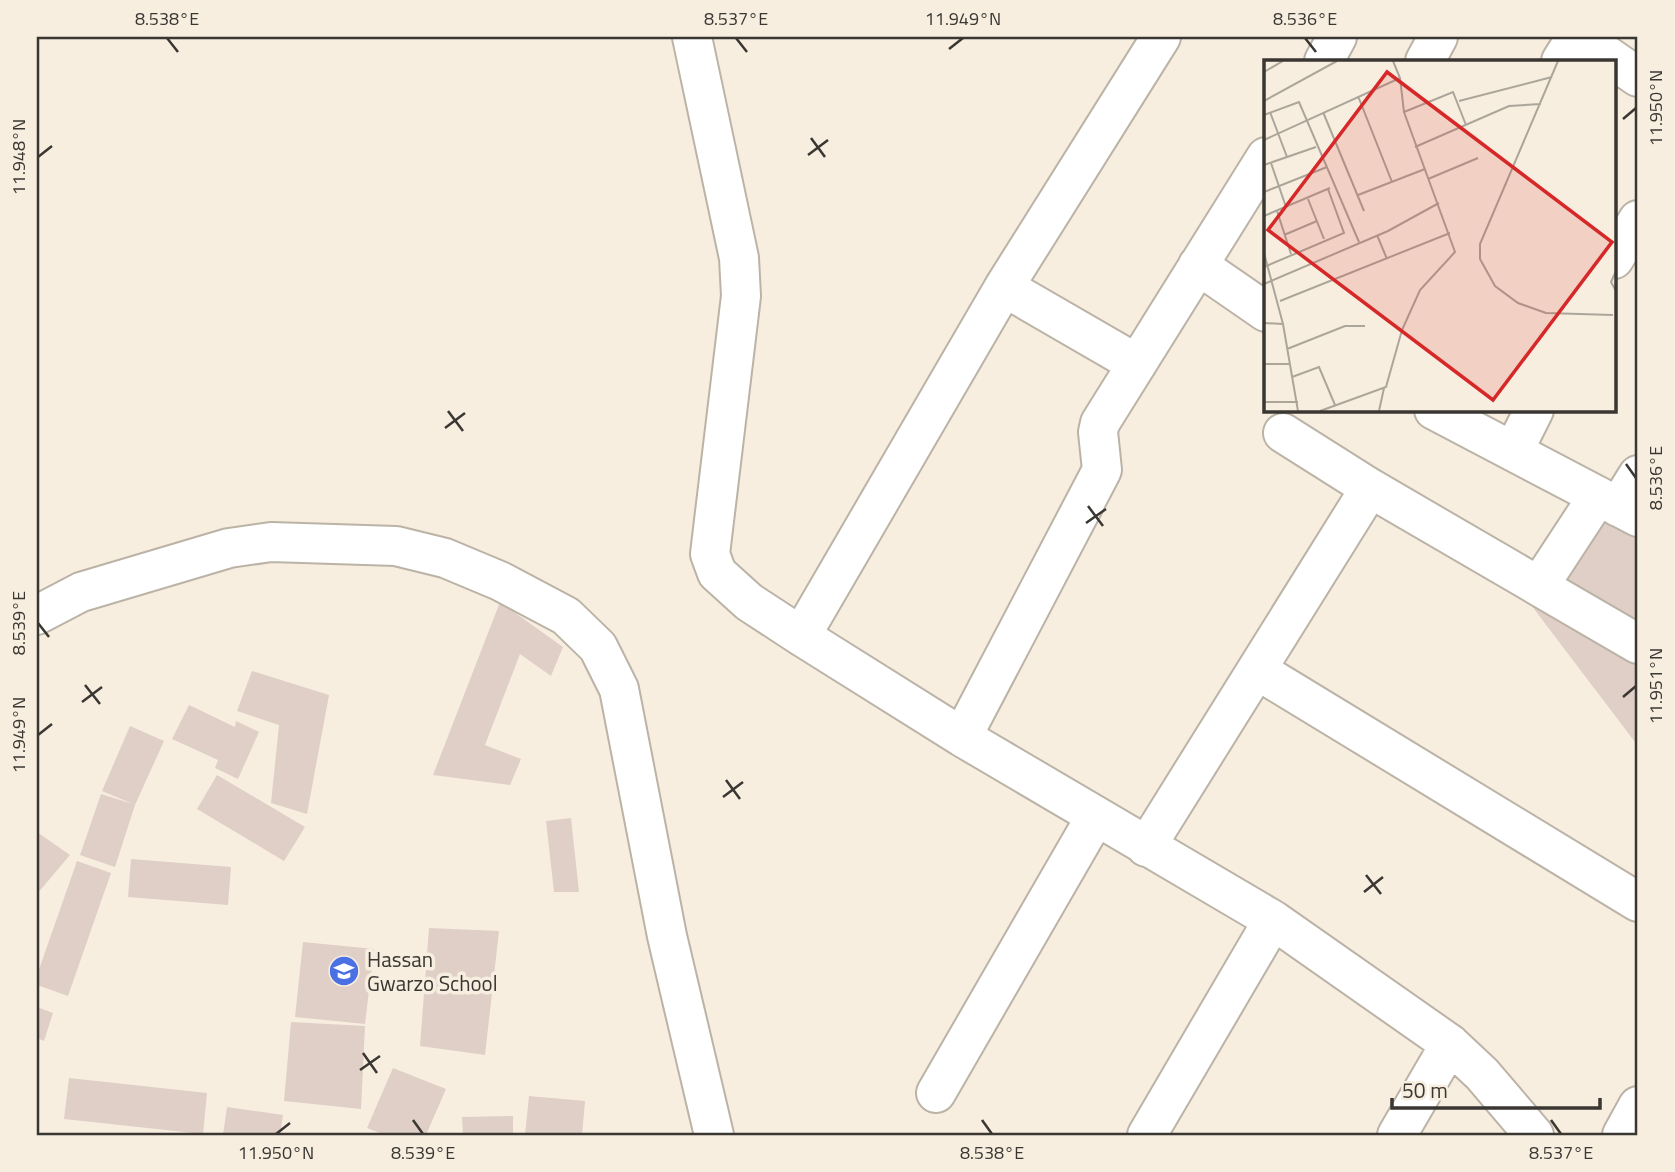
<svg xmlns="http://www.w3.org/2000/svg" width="1675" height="1172" font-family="'Titillium Web',sans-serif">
<rect width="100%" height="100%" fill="#f7eee0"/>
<path fill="#dfcfc7" d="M1603,510L1638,529V631L1554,582Z
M1522,593L1638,660V746Z
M500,602L563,647L551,676L520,654L485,745L521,759L510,785L433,775Z
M252,671L329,695L307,814L271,803L279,725L237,711Z
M189,705L235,727L236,721L259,732L238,779L215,768L218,760L172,739Z
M130,726L164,741L135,805L115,867L80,855L101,794L133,804L102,791Z
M217,775L305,827L284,861L197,809Z
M571,818L579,892H554L546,821Z
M37,832L70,855L37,894Z
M131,859L231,867L228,905L128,897Z
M77,861L111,873L68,996L37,985V975Z
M429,928L499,931L485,1055L420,1046Z
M303,942L374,949L365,1024L295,1017Z
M37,1007L53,1013L44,1041L37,1038Z
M291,1022L365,1026L361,1109L284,1101Z
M393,1068L446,1089L426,1135H385L367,1128Z
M69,1078L207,1093L203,1134L64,1119Z
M529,1096L585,1101L582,1135H525Z
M227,1107L283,1115L280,1135H223Z
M513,1116V1135H463L462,1117Z"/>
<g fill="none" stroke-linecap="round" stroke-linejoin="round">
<g stroke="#bbb3a6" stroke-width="42">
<path id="minor" d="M692,37L739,258L741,296L710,554L717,573L749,602L801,636L962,737L1273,920L1450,1044L1482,1074L1534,1135
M1580,37L1638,77
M1324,61L1337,37
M1425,61L1438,37
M1561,61L1576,37
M1614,259L1638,220
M1198,265L1266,312
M1004,287L1137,364
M1434,410L1638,517
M1283,433L1370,488L1638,644
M1514,450L1534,410
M1618,507L1638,475
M1539,586L1598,496
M37,615L81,592L229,548L271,542L396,546L445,558L500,581L566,616L598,647L619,689L667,936L714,1135
M801,636L1004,287L1161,37
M1257,670L1638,902
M962,737L1102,470L1098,432L1100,423L1266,157
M1146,847L1370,488
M936,1093L1096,816
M1147,1135L1273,920
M1397,1135L1450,1044
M1622,1135L1638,1106"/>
</g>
<use href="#minor" stroke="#fff" stroke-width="38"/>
</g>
<path fill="none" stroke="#3a3732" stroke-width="2.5" d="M167,38L178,52M736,38L747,52M1305,38L1316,52M949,49L963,38M1623,119L1636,108M811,138L825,157M808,155L828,140M38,157L52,146M448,411L463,431M445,428L465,413M1626,464L1636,478M1088,506L1103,526M1086,523L1106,509M38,623L49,637M85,685L100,704M1623,697L1636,686M82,702L102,687M38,735L52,724M726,780L740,799M723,797L743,782M1366,875L1381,894M1364,892L1383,877M363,1053L377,1073M360,1070L380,1056M413,1120L423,1134M982,1120L992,1134M1551,1120L1561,1134M276,1134L290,1123"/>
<defs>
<g id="school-disc" transform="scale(1.575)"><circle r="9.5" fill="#4a70e3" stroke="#f7eee0"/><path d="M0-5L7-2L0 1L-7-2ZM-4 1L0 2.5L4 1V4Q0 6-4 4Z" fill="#fff"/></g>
</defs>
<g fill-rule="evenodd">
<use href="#school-disc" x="344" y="971"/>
</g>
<g text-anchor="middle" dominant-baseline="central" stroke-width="7" stroke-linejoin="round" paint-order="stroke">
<g font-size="21" fill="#3a3732" stroke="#f7eee0" text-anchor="start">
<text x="367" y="959">Hassan<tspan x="367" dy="24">Gwarzo School</tspan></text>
</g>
</g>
<g transform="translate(1264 60)">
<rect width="352" height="352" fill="#f7eee0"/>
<path fill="none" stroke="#aba59a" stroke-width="2" d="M294,1L216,184V199L231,226L254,243L282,253L349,255M0,12L19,1M94,36L128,122M0,41L73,1M195,41L288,17M6,52L23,97M59,52L100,151M140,52L189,32L202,65M0,55L35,42L95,182M0,80L136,18M151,87L245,46L277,44M7,103L22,147M0,105L52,87M164,119L214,98M0,132L63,107M94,135L161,109M44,139L60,179M13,151L27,194M0,156L66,128M20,175L53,161M113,175L123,199M0,193L19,264M0,207L80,173L64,129M352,211L347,222L352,231M0,224L124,171L175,143M16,241L186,173M0,263L19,264L34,351M23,289L81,266H101M0,304H25M28,317L55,307L71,345M0,342H34M56,351L122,327L138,270L156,230L191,192L140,52L136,18L129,1M115,351L120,328"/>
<path fill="#d62828" fill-opacity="0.15" stroke="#d62828" stroke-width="3.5" d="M123,12L348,182L229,340L4,170Z"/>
<rect width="352" height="352" fill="none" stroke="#3a3732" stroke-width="3.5"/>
</g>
<rect width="1675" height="1172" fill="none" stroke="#f7eee0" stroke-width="77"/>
<path d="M1392 1098v10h208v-10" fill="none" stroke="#3a3732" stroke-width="3.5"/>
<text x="1402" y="1098" font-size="21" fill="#3a3732" stroke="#f7eee0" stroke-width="5" paint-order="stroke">50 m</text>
<rect x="38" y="38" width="1598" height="1096" fill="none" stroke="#3a3732" stroke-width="2.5"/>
<g font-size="18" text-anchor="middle" fill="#3a3732">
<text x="167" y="25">8.538°E</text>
<text x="736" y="25">8.537°E</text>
<text x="963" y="25">11.949°N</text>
<text x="1305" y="25">8.536°E</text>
<text transform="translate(1656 108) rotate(-90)" y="6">11.950°N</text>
<text transform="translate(19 157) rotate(-90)" y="6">11.948°N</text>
<text transform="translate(1656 478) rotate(-90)" y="6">8.536°E</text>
<text transform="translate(19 623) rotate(-90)" y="6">8.539°E</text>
<text transform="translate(1656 686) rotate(-90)" y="6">11.951°N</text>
<text transform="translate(19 735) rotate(-90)" y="6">11.949°N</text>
<text x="276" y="1159">11.950°N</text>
<text x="423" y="1159">8.539°E</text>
<text x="992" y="1159">8.538°E</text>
<text x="1561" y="1159">8.537°E</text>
</g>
</svg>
